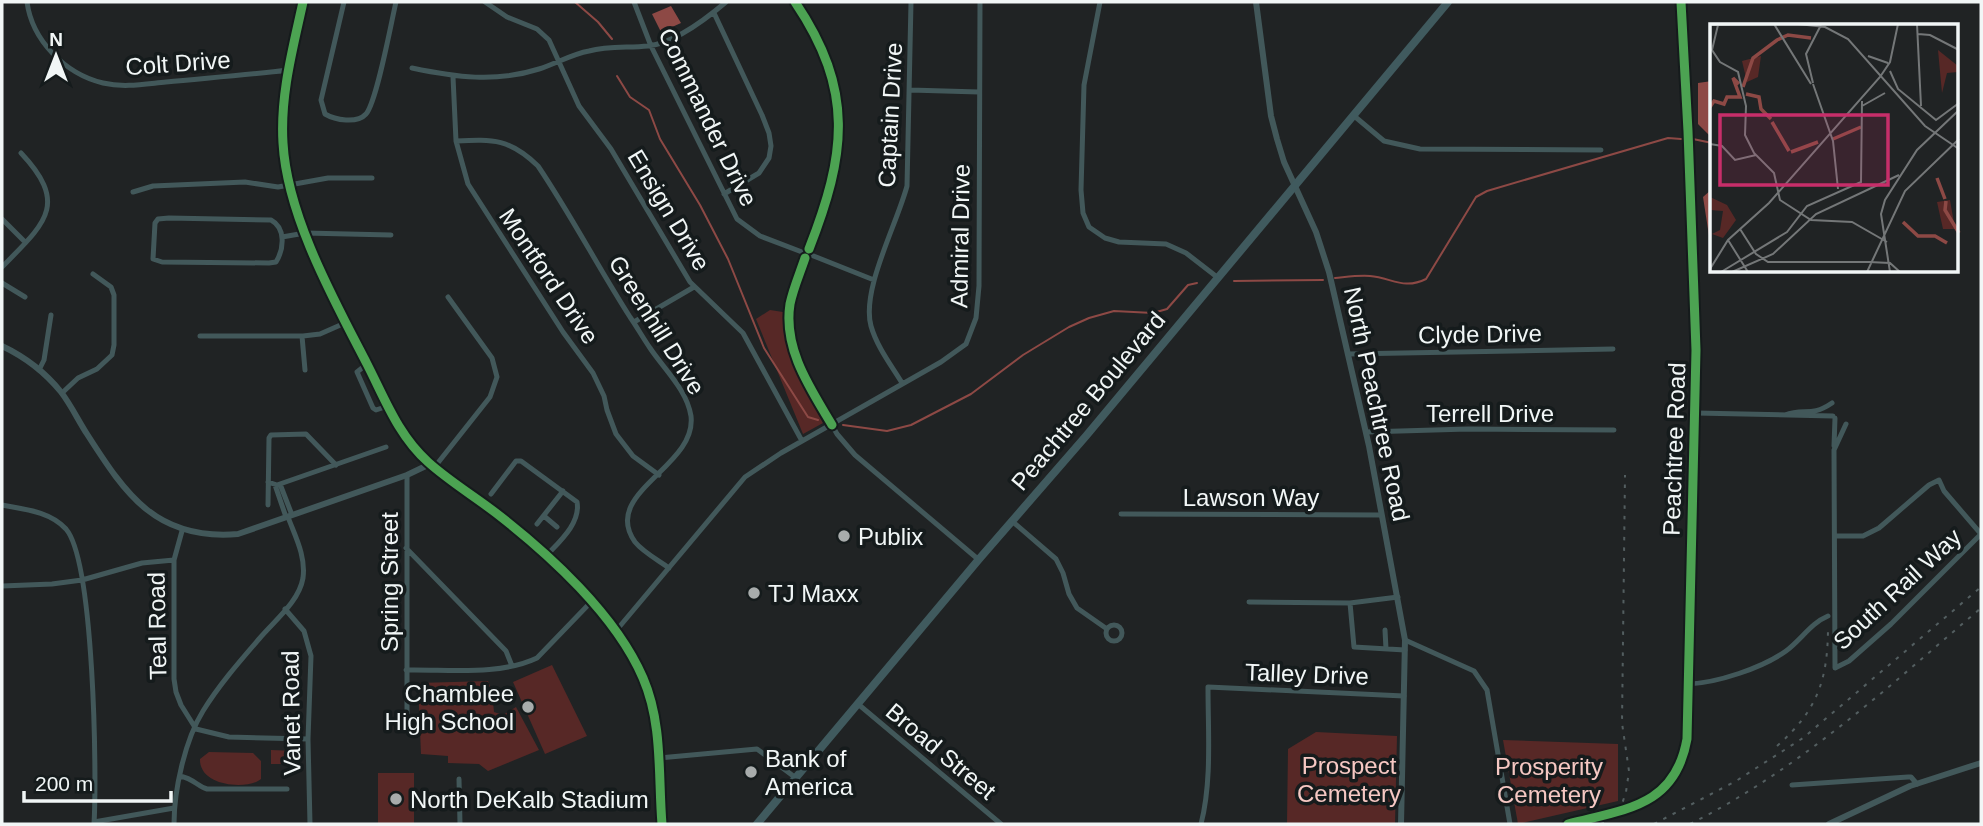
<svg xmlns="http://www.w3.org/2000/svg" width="1983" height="826" font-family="Helvetica,sans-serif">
<rect width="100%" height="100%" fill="#202324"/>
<path fill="#572826" d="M770,310L783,312L784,334L823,423L803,434L756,319Z
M552,665L587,736L545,754L513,682Z
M488,681L492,691L494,712L503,715L516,707L539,750L488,771L479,764L448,763V756L421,754L418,683Z
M1316,732L1397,736L1395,824H1287L1288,749Z
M1503,740L1618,744V801L1518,824Z
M271,750L296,751V764H271Z
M209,752L253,753L261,761V779C248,790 199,787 200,759Z
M378,773H414V824H378Z"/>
<path fill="#8d4945" d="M671,6L681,23L661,32L652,14Z
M1712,81V136H1710L1698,124V83Z
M1712,189V255L1703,197Z"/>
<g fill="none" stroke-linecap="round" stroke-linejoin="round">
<path stroke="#8d4945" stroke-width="2" d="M575,2L598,22L612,39
M617,76L630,97L649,110L660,139L700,205L728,259L764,348L808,417L818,420
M1693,139L1712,143
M1335,278C1346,277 1359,275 1370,276C1392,278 1404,290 1426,279L1476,197L1487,191L1668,138L1681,139
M1234,281L1323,280
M843,425L887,431L911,425L971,394L1023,355L1069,327L1089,318L1114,311L1153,313L1167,309L1188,285L1197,283"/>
<path stroke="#42585a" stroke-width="5" d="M27,2C32,40 65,74 103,83C124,88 145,84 166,82C207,78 248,75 289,70
M344,2L321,100L325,114C335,120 357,124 366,114C377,101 391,23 396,2
M485,2L507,17L537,29L549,40L579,106L611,149L690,282L743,333L802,441
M634,2L651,46L737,219L760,236L802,252
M795,2C855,91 846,154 809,249
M1100,2L1084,85L1081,190L1083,213L1089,227L1105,238L1119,242L1166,244L1186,253L1217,277
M714,13L762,115L769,133L771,146L769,158L759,173L724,194
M412,68C455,77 495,83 539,69C555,64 572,54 589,51C608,46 628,48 648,46C675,43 706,19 726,2
M453,77L456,141L468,184L563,332L593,373L604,396L607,410L616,434L633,456L659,475
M910,90L979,92
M1353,115L1384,141L1420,149L1601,150
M456,141C494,139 510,139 538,166C571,215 598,267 630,317C637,327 643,338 650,348C664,369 687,390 691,416C697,467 600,493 635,542C643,552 658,560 669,568
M133,192L153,186L245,182L278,187L328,178H372
M169,218L271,220C286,228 284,249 276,262L269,263L162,262L153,259L155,223L158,219Z
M2,219L25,242
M282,237L305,233L391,235
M811,255L874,280
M805,258L789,308L790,341L802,372L828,418L837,434L855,455L979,560
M2,267C44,224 70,205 21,153
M2,283L25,297
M634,322L694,287
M200,336H303L320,334L345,323
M302,336L305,370
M1348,354L1613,349
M367,364L357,372L373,408L376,410L388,406
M39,370L44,360L51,315
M902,383C891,365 877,347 871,326C861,290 897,224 907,186L911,2
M62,393L78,378L97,369L112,355L114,345V295L111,287L93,274
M1696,413L1833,416
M1785,415C1804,407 1810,418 1832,403
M1846,424L1834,450L1835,668L1849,661L1891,624L1981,534
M1366,432L1468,429L1614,430
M1834,446L1835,418
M430,464H437L490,397L497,377L492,358L448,297
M407,475V731
M268,482L277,485L386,447
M280,484L292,515
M275,485L286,517
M491,494L516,461H521L577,502C581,523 559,542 546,556
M2,505C23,509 50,511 66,529C94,562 97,774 94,824
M268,505L269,438L271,435L306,434L336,465
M1121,514L1381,515
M544,516L557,527
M1012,521L1056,559L1063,573L1069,594L1077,608L1107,629
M537,524L563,491
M182,531L174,560V679L176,692L181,705L196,729L229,737L308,739
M1835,536H1863L1879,528L1929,485L1939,480L1944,491L1981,534
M406,548L506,651L512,666
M2,586L52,584L82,580L142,563L174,560
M1249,602L1350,603L1398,597
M1350,603L1354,647L1405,650
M285,609L304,631L311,656L308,739L310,824
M1106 633a8 8 0 1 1 16 0a8 8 0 1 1-16 0Z
M1385,630L1386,649
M615,632L745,477L781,453L941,362L966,344L976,318L979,286L980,2
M1405,640L1474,671L1487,690L1510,824
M406,670C448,669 499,676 537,658L591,602
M1688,684C1717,683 1762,668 1786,651C1801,640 1811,623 1828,616
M858,704L1001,824
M659,758L757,749L796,778
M180,776C194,779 197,786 207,789H287
M459,779L460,824
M1792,785L1908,777H1911L1917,784
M94,822L174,808
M174,824C174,790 185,740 203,711C219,685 240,661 259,639C274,621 299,602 303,578C306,556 295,536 288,517
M1201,824C1212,781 1208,732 1208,687L1404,696"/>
<path stroke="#42585a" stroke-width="6" d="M303,2C293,48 280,95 283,143C287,216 334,300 367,364C385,399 398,435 428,462C449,481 474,496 496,513C549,554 616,615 643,678C663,724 658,776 662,824
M1256,2L1271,116L1277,139L1284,162L1316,232L1329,272L1369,446L1405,640L1401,824
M2,346C25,357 45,372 61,392C71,405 78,420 87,434C126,495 157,541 238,534L407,475L430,464
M1568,824C1625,809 1675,807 1687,739L1696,350L1688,131L1681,2
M1829,824L1910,786L1981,763"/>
<path stroke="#405a5e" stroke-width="8" d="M757,824L980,558L1086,436L1448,2"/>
<path stroke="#535e60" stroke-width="2" stroke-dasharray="3.5 7" stroke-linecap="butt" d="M1777,746C1818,710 1828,679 1828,626
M1601,824L1622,804L1626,792L1629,771L1622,723L1625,475
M1654,824L1736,781L1803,738L1981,587
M1690,824C1800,769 1888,687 1981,608"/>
<g stroke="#151b1c" stroke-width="13">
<path id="cycleway" d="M303,2C293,48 280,95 283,143C287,216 334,300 367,364C385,399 398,435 428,462C449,481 474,496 496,513C549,554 616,615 643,678C663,724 658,776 662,824
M795,2C855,91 846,154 809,249
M805,258C800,273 793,289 790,304C783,349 810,388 832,425
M1568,824C1625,809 1675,807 1687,739L1696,350L1688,131L1681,2"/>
</g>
<use href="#cycleway" stroke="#4ca352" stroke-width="9"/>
</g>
<g fill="#a8acac" stroke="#151b1c" stroke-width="2.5">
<circle cx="844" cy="536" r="7"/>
<circle cx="754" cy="593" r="7"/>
<circle cx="528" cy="707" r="7"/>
<circle cx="751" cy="772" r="7"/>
<circle cx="396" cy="799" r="7"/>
</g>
<g text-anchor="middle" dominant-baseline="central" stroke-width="7" stroke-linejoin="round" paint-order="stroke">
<g font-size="24" fill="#f1f6f6" stroke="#151b1c">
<text transform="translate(178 63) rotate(-4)">Colt Drive</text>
<text transform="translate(890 115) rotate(-87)">Captain Drive</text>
<text transform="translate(708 117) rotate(64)">Commander Drive</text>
<text transform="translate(669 210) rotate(59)">Ensign Drive</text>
<text transform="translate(960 236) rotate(-89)">Admiral Drive</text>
<text transform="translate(549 276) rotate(56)">Montford Drive</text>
<text transform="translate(657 325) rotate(58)">Greenhill Drive</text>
<text transform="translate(1480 334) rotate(-1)">Clyde Drive</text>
<text transform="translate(1088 401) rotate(-50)">Peachtree Boulevard</text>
<text transform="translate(1377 404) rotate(78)">North Peachtree Road</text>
<text x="1490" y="413">Terrell Drive</text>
<text transform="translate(1674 449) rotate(-88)">Peachtree Road</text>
<text x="1251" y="497">Lawson Way</text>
<text transform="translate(389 582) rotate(-90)">Spring Street</text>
<text transform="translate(1897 589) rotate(-43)">South Rail Way</text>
<text transform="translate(157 626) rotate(-91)">Teal Road</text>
<text transform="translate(1307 674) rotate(2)">Talley Drive</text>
<text transform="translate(291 713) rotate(-91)">Vanet Road</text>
<text transform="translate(941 751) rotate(40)">Broad Street</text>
</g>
<g font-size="24" fill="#f1f6f6" stroke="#151b1c" text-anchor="start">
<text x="858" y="536">Publix</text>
<text x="768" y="593">TJ Maxx</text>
<text x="514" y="693" text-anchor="end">Chamblee<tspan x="514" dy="28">High School</tspan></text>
<text x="765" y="758">Bank of<tspan x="765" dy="28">America</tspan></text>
<text x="410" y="799">North DeKalb Stadium</text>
</g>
<g font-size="24" fill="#f6c8c3" stroke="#151b1c">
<text x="1349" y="765">Prospect<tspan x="1349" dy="28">Cemetery</tspan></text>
<text x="1549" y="766">Prosperity<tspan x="1549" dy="28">Cemetery</tspan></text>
</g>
</g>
<g transform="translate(1710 24)">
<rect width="248" height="248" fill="#202324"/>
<path d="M228,26L248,42V48L237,49L232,69ZM51,32L48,53L37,58L32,37ZM0,173L17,181L26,196L13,214L2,210L10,206L13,187L0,186ZM240,176L245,205H233L227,178Z" fill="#572826"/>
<path fill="none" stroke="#8d4945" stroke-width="3.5" d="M33,63L43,34L67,16L78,11L101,14M36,70L49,73L51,85L61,95M0,83L4,77L14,80L17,73H30L23,54L29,60M62,98L79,127M123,115L151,103M81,128L108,118M227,154L235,175M236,177L235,186L249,209M193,198L208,212H225L237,219"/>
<path fill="none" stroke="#747778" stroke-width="2" d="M64,0L101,60M88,0L115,3L138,15L215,102L249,125M207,0L211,82M0,1L75,0M8,1L2,26L10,38L28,48L36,82L35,111L44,129L64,149L70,176L101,196L142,198L177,218M208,10L220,11L249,26M158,32L178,39M180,47L188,65L226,96L249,79M103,59L96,30L111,1M103,60L123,117L128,165M152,82L175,69M0,120L12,122L25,136L46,131M30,205L46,230L58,238H161M18,216L38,248M159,238L180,239L190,248M0,245L18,216L59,179L170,53L180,38L188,0M11,248L77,208L97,182L151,158L152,77M22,248L63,230L106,190L189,151M157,248L195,167L249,115M180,248L171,190L175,176L207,126L249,86"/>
<path fill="#c72e6a" fill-opacity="0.15" stroke="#c72e6a" stroke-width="3.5" d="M10,91H178V161H10Z"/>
<rect width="248" height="248" fill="none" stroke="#f1f6f6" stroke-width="3.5"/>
</g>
<rect width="1983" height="826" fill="none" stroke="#f1f6f6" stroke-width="7"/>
<g transform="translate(56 56)" stroke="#151b1c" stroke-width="5" paint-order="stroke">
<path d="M0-5L12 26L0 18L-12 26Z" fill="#f1f6f6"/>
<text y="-10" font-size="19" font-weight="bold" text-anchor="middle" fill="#f1f6f6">N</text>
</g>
<path d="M24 791v10h147v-10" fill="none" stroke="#f1f6f6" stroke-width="3.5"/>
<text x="35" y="791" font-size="21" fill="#f1f6f6" stroke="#151b1c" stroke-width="5" paint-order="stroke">200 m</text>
</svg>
